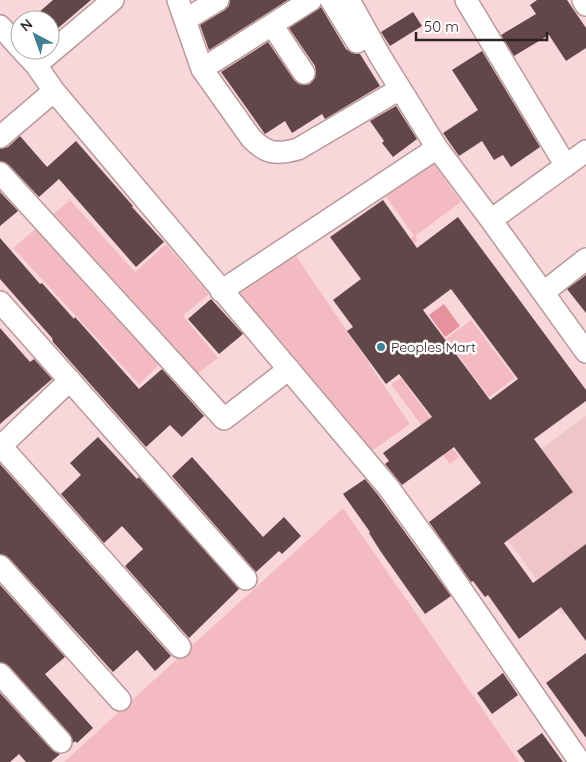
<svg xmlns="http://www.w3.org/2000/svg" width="586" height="762" font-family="Quicksand,sans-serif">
<rect width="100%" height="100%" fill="#f8d6da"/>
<path fill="#eec6ca" d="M586,416V598L563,615L476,497Z"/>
<path fill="#f3bbc1" d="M429,157L461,202L415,236L418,240L362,280L359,276L414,236L382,191Z
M70,200L135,272L166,244L209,294L183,316L218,358L184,384L162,362L139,384L13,248Z
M294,253L410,424L372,451L232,292Z
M471,320L515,378L489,397L446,339Z
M401,378L459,457L450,464L391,384Z
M343,508L519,762H64Z"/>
<path fill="#e6929d" d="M444,304L460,326L445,337L429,315Z"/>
<path fill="#62474a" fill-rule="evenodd" d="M53,0H91L50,35V20H30Z
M230,0H288L209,50L200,25L225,10L229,6Z
M537,0H567L586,28V48L566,61L549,35L514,56L501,35L536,14L530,5Z
M321,7L346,49L352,53L360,54L380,86L325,119L322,114L292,133L285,121L265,134L221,72L268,42L294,80L299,84L305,85L310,84L315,78L316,72L315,66L289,28Z
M413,12L422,26L390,46L381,32Z
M482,51L540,147L511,167L503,155L494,160L482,141L459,156L443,133L478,110L452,70Z
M396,106L417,139L393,157L382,143L384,141L370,121Z
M20,136L47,167L76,141L133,206L132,207L164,242L136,267L59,179L39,197L9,165L0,161V149L8,147Z
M0,192L18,211L0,226Z
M383,200L417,248L458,217L586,390V401L534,439L573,492L504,543L533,583L586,544V641L561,607L519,639L488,595L485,597L473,581L471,582L429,522L481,483L454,447L402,485L385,464L389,461L383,453L432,417L399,374L386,384L347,331L353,327L333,300L361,279L330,237ZM451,289L518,379L490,400L423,310Z
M0,238L40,284L42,283L74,319L75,317L139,389L162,369L204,416L182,437L170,425L146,447L53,342L52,338L0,279Z
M586,275V313L567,289Z
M211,299L243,334L219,354L188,319Z
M0,328L30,362L34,359L52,379L0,424Z
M98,437L137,479L139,477L239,589L189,638L125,566L143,549L122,526L104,543L61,494L81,475L70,463Z
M192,457L263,537L284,517L301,536L282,554L279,551L256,572L172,476Z
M0,464L171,656L155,671L137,650L113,672L9,558L0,554Z
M365,479L378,495L451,596L425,614L381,552L369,533L370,532L343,494Z
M0,585L65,657L45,674L93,728L77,743L75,741L73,743L70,734L9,666L0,662Z
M586,653V738L546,683Z
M503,673L518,695L492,714L477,693Z
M0,693L52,750L60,754L51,762H26L19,754L10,762H0Z
M542,733L563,762H525L517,751Z"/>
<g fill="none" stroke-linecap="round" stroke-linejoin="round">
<g stroke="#b8999c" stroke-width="24">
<path id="minor" d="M178,0L202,69L251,138C266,154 277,155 298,149L400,89
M331,0L357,42
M349,0L380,56L437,148L491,220L586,352
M466,0L566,166
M583,0L586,5
M185,20L218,0
M272,25L304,73
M0,26L20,48
M22,50L36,65L54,91L388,487L436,553L580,762
M36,65L113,0
M202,69L311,0
M0,137L54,91
M0,173L224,419L289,369
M491,220L586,151
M221,291L437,148
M544,292L586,259
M0,302L246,579
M0,445L180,647
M0,447L70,380
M0,566L120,700
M0,674L61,742"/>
</g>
<use href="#minor" stroke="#fff" stroke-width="21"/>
</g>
<circle fill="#408094" stroke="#fff" stroke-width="2" cx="381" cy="347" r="5"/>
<g text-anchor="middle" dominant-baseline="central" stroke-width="5" stroke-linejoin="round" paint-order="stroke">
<g font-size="14" fill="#2d2123" stroke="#fff" text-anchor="start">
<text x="391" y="347">Peoples Mart</text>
</g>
</g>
<g transform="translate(35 35) rotate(319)"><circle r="24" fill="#ffffff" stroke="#aba6a7"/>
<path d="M0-4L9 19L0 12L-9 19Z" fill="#408094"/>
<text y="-8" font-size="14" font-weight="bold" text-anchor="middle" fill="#2d2123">N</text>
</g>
<path d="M416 32v8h131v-8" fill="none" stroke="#2d2123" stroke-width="2.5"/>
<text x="424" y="32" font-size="15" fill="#2d2123" stroke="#ffffff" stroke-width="4" paint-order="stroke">50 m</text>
</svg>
